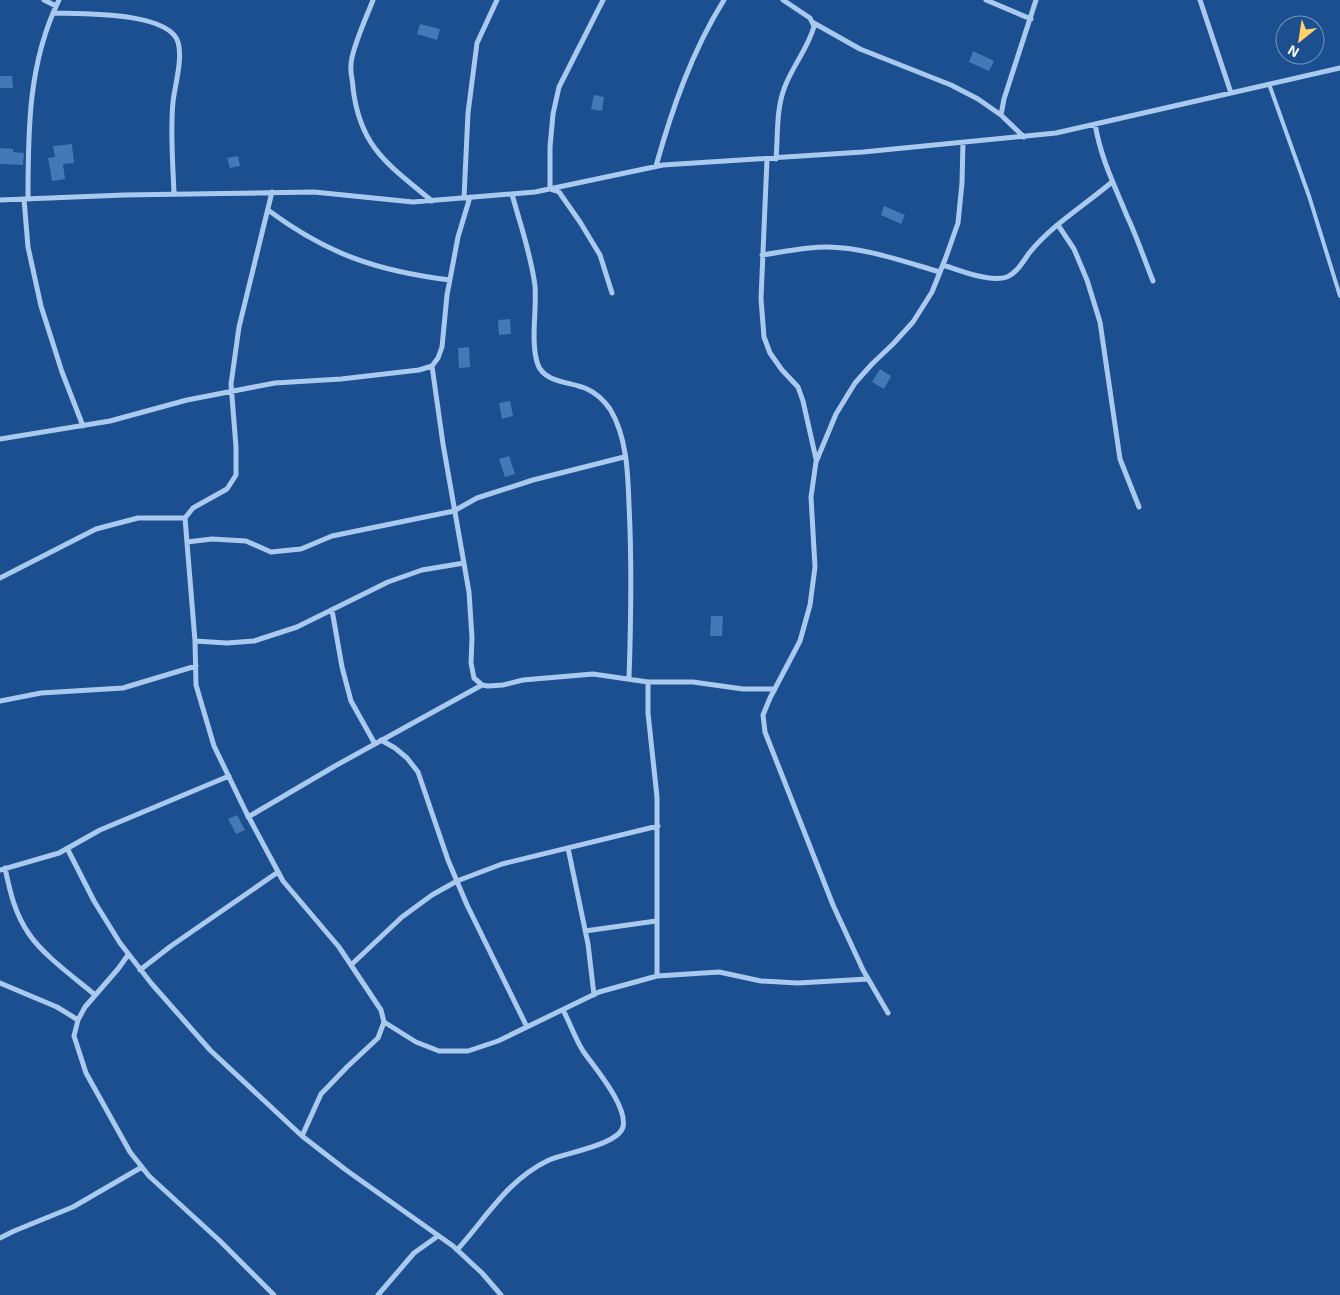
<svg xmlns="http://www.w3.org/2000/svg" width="1340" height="1295" font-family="'Exo 2',sans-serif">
<rect width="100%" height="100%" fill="#1b4f8f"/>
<path fill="#4478b7" d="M420,24L440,29L437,40L417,34Z
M973,51L994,61L989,71L969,62Z
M0,76H12L13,88H0Z
M594,95L604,97L602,111L591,109Z
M72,144L74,163L63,164L65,179L52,181L48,158L55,157L53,146Z
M0,148L13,149V152L24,153L23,165L0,164Z
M238,156L240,166L230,168L227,158Z
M884,206L905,215L901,224L881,215Z
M510,319L511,334L499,335L498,320Z
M469,347L470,367L459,368L458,348Z
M880,369L891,376L884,389L872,382Z
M510,401L513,416L502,419L499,403Z
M509,456L515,474L505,477L499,459Z
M711,616H723L722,636H710Z
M237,815L245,830L236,834L228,819Z"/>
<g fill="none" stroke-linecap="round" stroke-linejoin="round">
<path stroke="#a9c9ee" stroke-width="4" d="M1269,84L1309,196L1340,296"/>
<path stroke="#a9c9ee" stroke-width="5" d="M44,0L56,6
M373,0C367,16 351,50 351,65C350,73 353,81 353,88C360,148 389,165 432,201
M603,0L559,87L553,114L550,147V189L559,192L580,222L600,255L612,293
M986,0L1031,19
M1200,0L1231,93
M53,13C79,14 168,11 178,42C183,58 175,85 173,102C170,132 173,164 174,194
M812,22L860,49L951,85L978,99L1001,115L1024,137
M1001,115L1004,99L1036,0
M1095,124C1101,159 1114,184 1127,216C1137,237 1144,259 1153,281
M767,159L761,299L764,337L770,353L782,370L798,387L803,401L816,459
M776,159C778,136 776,111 784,89C791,68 809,47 814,26L810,18L783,0
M656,166C672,109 692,51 724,0
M272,192L239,327L231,384L236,447V475L227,489L193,508L185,518L195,641L196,685L214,746L246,812L283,881L339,947L381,1010L384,1022L378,1038L347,1067L321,1094L302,1136
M512,194C520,224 531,254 535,286C537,309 530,343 538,365C545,383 572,382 587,389C596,393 605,402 610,409C627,437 628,474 629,505C632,563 631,621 629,679
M464,198L468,113L477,43L497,0
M24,199L28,247L41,306L62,372L83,426
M28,199C28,131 28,63 59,0
M0,200L124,195L314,192L413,202L535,192L663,165L863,152L1056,133L1340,68
M268,210C327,254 377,271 450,280
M1058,225L1074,249L1087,280L1100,322L1120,459L1139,507
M762,255C783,252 805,247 827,247C863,247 905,262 940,272
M943,265C959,270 990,283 1007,277C1018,272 1023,261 1030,252C1053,224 1085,205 1112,182
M432,366L443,444L469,592L472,638L471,663L474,678L482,685L488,686L503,685L523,680L593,674L648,682H693L743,689H775
M0,439L110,421L187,400L275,383L341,379L419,370L432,366L438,358L442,347L447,295L458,237L470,197
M187,542L212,539L246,541L271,552L301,549L332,536L454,511L477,498L533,480L624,457
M0,578L96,529L138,518H185
M332,610L342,667L351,701L375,744
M195,641L227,643L254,641L297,627L388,582L422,570L464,563
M648,682V713L657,797V976
M0,701L41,693L123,688L196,666
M381,740L395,748L407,758L418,772L448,860L467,905L527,1027
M248,817L335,766L482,685
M67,848L94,901L120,943L151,983L210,1050L302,1136L346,1170L453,1246L482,1273L501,1295
M568,848L588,944L594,995
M5,868C10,892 15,914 29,934C43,955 75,978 95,995
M0,870L59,853L100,830L229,776
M585,931L656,921
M128,955L118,969L85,1007L78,1020L74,1036L86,1073L130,1152L149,1176L220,1241L274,1295
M351,965L402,917L432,895L457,881L502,864L658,826
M140,970L171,946L278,872
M0,983L57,1007L78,1020
M888,1013L863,970L833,905L765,732L763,715L770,698L800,641L810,605L815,567L811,497L816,462L836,414L855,383L872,364L893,344L913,322L932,292L946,257L958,223L962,183L963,142
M384,1022L416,1042L439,1051H468L498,1041L599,992L657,976L719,972L761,981L798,983L868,979
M0,1238L14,1231L73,1207L142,1167
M457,1250C487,1217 507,1180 549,1160C565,1153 618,1145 623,1127C628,1106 594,1067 583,1051C575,1038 570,1023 563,1010
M378,1295L414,1253L438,1236"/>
</g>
<g transform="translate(1300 40) rotate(210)"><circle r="24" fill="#1b4f8f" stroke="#7695bc"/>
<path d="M0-4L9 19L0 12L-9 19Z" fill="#ffd166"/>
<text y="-8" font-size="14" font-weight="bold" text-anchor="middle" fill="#ffffff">N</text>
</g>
</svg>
